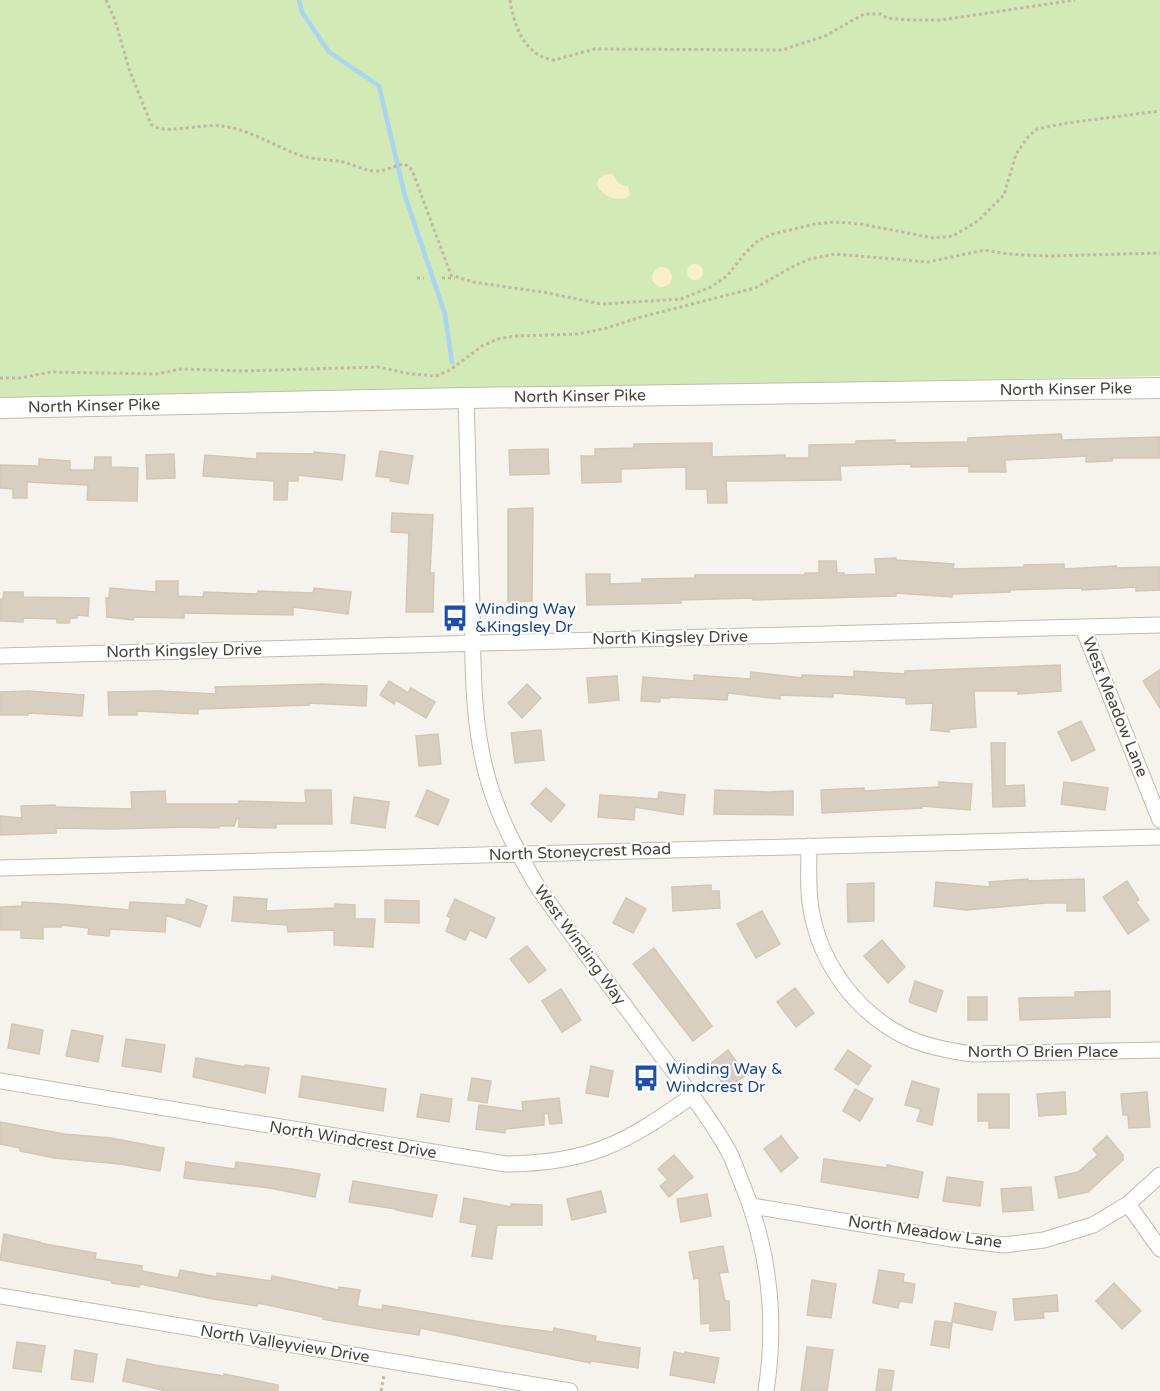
<svg xmlns="http://www.w3.org/2000/svg" width="1160" height="1391" font-family="'Varela Round',sans-serif">
<rect width="100%" height="100%" fill="#f6f3ec"/>
<path fill="#d2eab5" d="M0,0H1160V376L0,399Z"/>
<path fill="#f9efc9" d="M610,174L613,175L618,183L628,187L630,195L627,198C614,201 603,196 597,185C597,178 603,174 610,174Z
M687 272a8 8 0 1 1 16 0a8 8 0 1 1-16 0Z
M652 277a10 10 0 1 1 20 0a10 10 0 1 1-20 0Z"/>
<g fill="none" stroke-linecap="round" stroke-linejoin="round">
<path stroke="#a9d4f2" stroke-width="4.5" d="M299,0L302,12L329,52L379,86L405,196L445,314L452,362"/>
</g>
<path fill="#d8cfc1" stroke="#d3c7b4" stroke-width="1.5" d="M1061,434L1062,440L1160,437V458H1112V461L1086,462V456L1005,460L1006,472H969V466L911,467V464L840,466L841,480L726,481L727,503H708L707,489H686V467L621,469V482L582,483L581,456H595V449L634,448V444L712,443V457L785,455V458H809V445L856,444V441L895,440V443L968,442V438Z
M548,449L549,474L510,475L509,450Z
M380,451L413,456L408,484L390,481L391,478L376,476Z
M314,452L345,455L342,480L298,475V481H288L287,500H274V481L203,476L205,455L257,459V453L314,454Z
M174,454L175,478L147,479L146,455Z
M95,457H111V467L138,468L137,501L87,500L88,485L27,482V498H13V489L0,488V465L39,466V459L70,461V470H94Z
M533,508L532,601L508,602V509Z
M392,513L433,515L430,573H434L433,612H406L409,533L391,532Z
M896,558V560L954,564L953,569L1024,567V565L1064,564V569L1116,566L1117,568L1160,567V590L1136,591V587L1082,590L1081,588L1010,590V592L952,594V597L896,593V596L753,600V598L681,600V603L587,605L586,574H610V584L642,583V579L695,578V575H805V573H819V561H836L837,573H844V575L876,574L875,559Z
M156,581H178V596L203,597L204,592L257,594L258,591L313,593L314,588L351,592L348,614L293,607V615L184,613V618L134,617L133,620L107,617L106,598H109L110,588L156,592Z
M4,592H23V597L89,598L88,616L77,615V618H70L69,623H57V619L23,618V622L0,621V599H3Z
M1060,665L1061,691L1018,694V691H974L976,727L949,729V732L931,730L933,703L906,704V698L833,693V697L780,695V699L728,693L727,700L670,697V698H660V702L641,701L643,677L694,681V675L750,679L751,672L802,678V675L854,677V671L905,674V671Z
M1160,670V708L1143,681Z
M617,676L619,700L589,703L587,678Z
M389,681L408,693L411,688L435,702L426,718L396,700L394,704L380,695Z
M322,684L367,686L366,706L309,703V705L198,709V714L137,711V715H109L108,692L160,691L216,694L215,687Z
M527,684L541,698L522,718L508,703Z
M0,692L28,691L84,695L82,716L28,713V715H0Z
M1081,721L1095,750L1072,761L1058,732Z
M541,730L544,760L515,763L511,733Z
M438,734L441,764L419,766L416,736Z
M991,743H1005V786L1024,785L1025,806L993,807Z
M939,782L972,784L970,810L921,806L922,808L822,813L821,790L864,788V791L939,787Z
M1064,782L1108,788L1105,810L1061,804Z
M546,788L565,805L551,822L531,804Z
M305,790H331L332,824H276V828L239,827V818H237L234,826H219V828L188,827L112,829L56,828V833L0,835V816L22,818L21,806L55,805V807L132,809L131,792L165,791L166,804H239V801L306,803Z
M427,790L449,800L438,825L416,816Z
M715,790L769,792L793,791V815L714,814Z
M659,792L685,795L683,815L635,807L634,820L598,817L600,795L658,799Z
M354,797L389,802L385,828L351,823Z
M1028,879V881L1084,879L1085,911H1067V903H1046L966,910L934,906L936,882L990,887L989,882Z
M1127,881L1139,900L1136,902L1149,920L1128,934L1103,897Z
M874,883V921L848,922L847,884Z
M711,885V891H719L720,908L673,911L672,887Z
M234,897L267,899L266,911L335,908V904L355,905V919H375L373,947L334,945V930L288,932L287,925L232,921Z
M626,898L646,909L633,933L613,923Z
M187,899L207,906L200,927L166,915L165,932L110,929L109,936L88,934L89,928L62,925L61,927H43V939L21,938V930H0V907L22,906V902L61,904L129,910L130,902L185,905Z
M455,899L495,918L486,938L470,930L465,940L446,931L451,918L447,916Z
M385,900L419,901V923L385,922Z
M762,911L780,944L756,958L737,924Z
M882,940L905,967L888,983L864,956Z
M527,946L546,970L529,983L510,959Z
M654,948L712,1026L693,1041L633,964Z
M915,981L943,991L936,1012L909,1002Z
M795,988L814,1013L796,1027L777,1002Z
M561,989L581,1020L562,1032L542,1001Z
M1110,991V1017L1020,1020L1019,998L1075,997V992Z
M968,997H987V1020H968Z
M12,1024L43,1030L39,1054L8,1048Z
M72,1030L103,1036L98,1062L66,1056Z
M126,1039L165,1045L161,1072L122,1066Z
M728,1050L746,1075L727,1089L709,1065Z
M848,1050L871,1066L858,1085L835,1069Z
M196,1058L245,1067V1065L269,1068L265,1093L193,1077Z
M591,1066L613,1071L608,1097L586,1093Z
M302,1076L386,1089L383,1111L299,1097Z
M472,1078L491,1081L487,1103L468,1100Z
M912,1081L939,1089L932,1125L917,1121L921,1109L905,1105Z
M855,1089L873,1099L860,1121L843,1111Z
M1065,1092L1066,1114L1039,1116L1037,1094Z
M1147,1092L1150,1127L1129,1128L1128,1115H1123L1121,1094Z
M421,1094L452,1099L449,1122L417,1117Z
M978,1094H1009V1128H989V1121H978Z
M559,1098L562,1123L550,1124L548,1113L544,1114V1125L505,1129V1133L476,1129L479,1105L523,1111L522,1102Z
M0,1122L64,1134L111,1138L164,1148L160,1171L120,1164L54,1158L20,1151V1148L0,1144Z
M781,1136L798,1158L781,1172L764,1149Z
M1107,1136L1123,1155V1160L1088,1192L1059,1198L1055,1177L1078,1172L1098,1155L1093,1149Z
M674,1155L693,1177L669,1197L660,1186L668,1180L658,1169Z
M824,1159L887,1168V1165L923,1172L918,1198L821,1182Z
M186,1162L235,1169L236,1162L292,1169L320,1174L315,1197L270,1188L184,1178Z
M947,1177L983,1182L980,1206L943,1201Z
M353,1181L437,1195L432,1217L396,1210V1209L349,1202Z
M1031,1187L1033,1210L1003,1212L1001,1189Z
M601,1191L606,1212L572,1220L567,1199Z
M707,1194L711,1216L681,1222L677,1199Z
M464,1198L511,1207V1204L542,1205V1225H497L492,1259L472,1256L477,1225L460,1222Z
M4,1234L40,1242V1243L96,1253L95,1259L142,1266V1271L178,1278L180,1270L217,1277V1273L271,1281L272,1276L339,1290V1287L360,1290L357,1306L382,1310L383,1305L499,1325L553,1332L554,1328L596,1336L595,1341L640,1348L638,1368L591,1361L590,1363L420,1328L419,1335L379,1329L323,1319V1317L258,1303L257,1306L213,1299L140,1284L139,1287L112,1283V1281L0,1260Z
M723,1246L728,1272L719,1273L725,1301H729L730,1330L710,1331V1323L701,1324L699,1278L694,1279L689,1252Z
M879,1270L904,1274L903,1282L915,1284L912,1303L900,1301L898,1308L873,1303Z
M812,1280L836,1284L831,1318L807,1315Z
M1114,1283L1141,1311L1122,1329L1096,1301Z
M1057,1295L1058,1311L1043,1312L1044,1318L1015,1320L1013,1299Z
M955,1303L996,1312L992,1330L952,1322Z
M935,1321L952,1323L949,1348L931,1345Z
M17,1342L45,1346L41,1372L13,1368Z
M807,1347L833,1350L827,1391H801Z
M75,1350L97,1354L93,1382L71,1379Z
M674,1352L684,1354L685,1352L719,1358L714,1383L670,1375Z
M127,1359L155,1365L224,1376V1374L278,1385V1391H166L123,1381Z
M879,1369L894,1371L891,1391H876Z"/>
<g fill="none" stroke-linecap="round" stroke-linejoin="round">
<g stroke="#c2bbae" stroke-width="17">
<path id="minor" d="M466,398C468,468 470,538 472,607C473,667 472,726 489,783C500,820 518,853 537,886C576,942 618,996 658,1051C683,1084 709,1116 729,1152C734,1161 737,1172 741,1181C769,1248 777,1319 766,1391
M1083,628L1160,820
M0,656L1160,625
M809,846C809,868 807,892 812,914C822,966 858,1014 906,1037C927,1047 950,1051 973,1054L1160,1050
M0,868L1160,837
M0,1081L506,1164C591,1163 625,1143 692,1096
M1128,1204L1160,1249
M752,1206L952,1239L1004,1245L1044,1240L1093,1225L1128,1204L1160,1175
M0,1296L570,1391"/>
</g>
<g stroke="#c2bbae" stroke-width="22">
<g id="tertiary">
<path id="s1" d="M0,408L466,398L1160,388"/>
</g>
</g>
<path stroke="#c4b79f" stroke-width="3" stroke-dasharray="3 3" stroke-linecap="butt" d="M106,0L115,20L129,69L151,124C162,136 203,123 221,126C248,129 269,143 294,153C310,160 327,159 343,162C355,165 367,172 379,171C388,170 396,165 405,164L412,170L451,275L473,282L548,293L601,304L681,299L711,287L727,276L746,252L759,240L773,234L815,224L834,222L861,224L933,238L953,236L978,221L1004,195L1016,154L1028,137L1037,129L1067,123L1160,111
M510,0C514,25 524,56 554,60L595,49L782,50L825,36L864,14H881L887,18L911,20H941L1075,0
M417,278H424
M442,278H455
M0,378H20L51,372L157,374L181,369L243,371L378,367L411,374L436,376L450,370L482,346L498,339L515,336L578,334L607,328L641,317L755,288L794,266L810,259L835,254L928,262L985,250L1007,254L1048,256L1160,253
M381,1391L384,1375"/>
<use href="#minor" stroke="#fff" stroke-width="15"/>
<use href="#tertiary" stroke="#fff" stroke-width="20"/>
</g>
<defs>
<g id="bus-bare" transform="scale(2.07)"><path d="M-5-6H5V4H4V6H2V4H-2V6H-4V4H-5ZM-3.5-4V0h7V-4ZM-3.5 1.2v1.5H-2V1.2ZM2 1.2v1.5H3.5V1.2Z" fill="#1a4fb4" stroke="#fff" stroke-width="2.5" paint-order="stroke"/></g>
</defs>
<g fill-rule="evenodd">
<use href="#bus-bare" x="455" y="618"/>
<use href="#bus-bare" x="646" y="1078"/>
</g>
<g text-anchor="middle" dominant-baseline="central" stroke-width="4.5" stroke-linejoin="round" paint-order="stroke">
<g font-size="16" fill="#4b4439" stroke="#fff">
<text stroke="none"><textPath href="#s1" startOffset="1066">North Kinser Pike</textPath></text>
<text stroke="none"><textPath href="#s1" startOffset="580">North Kinser Pike</textPath></text>
<text stroke="none"><textPath href="#s1" startOffset="94">North Kinser Pike</textPath></text>
<text transform="translate(670 638) rotate(-1)">North Kingsley Drive</text>
<text transform="translate(184 651) rotate(-1)">North Kingsley Drive</text>
<text transform="translate(1115 707) rotate(68)">West Meadow Lane</text>
<text transform="translate(580 852) rotate(-2)">North Stoneycrest Road</text>
<text transform="translate(580 945) rotate(54)">West Winding Way</text>
<text x="1043" y="1052">North O Brien Place</text>
<text transform="translate(353 1140) rotate(9)">North Windcrest Drive</text>
<text transform="translate(925 1232) rotate(8)">North Meadow Lane</text>
<text transform="translate(285 1344) rotate(9)">North Valleyview Drive</text>
</g>
<g font-size="16" fill="#164399" stroke="#fff" text-anchor="start">
<text x="475" y="609">Winding Way<tspan x="475" dy="18">&amp;Kingsley Dr</tspan></text>
<text x="666" y="1069">Winding Way &amp;<tspan x="666" dy="18">Windcrest Dr</tspan></text>
</g>
</g>
</svg>
